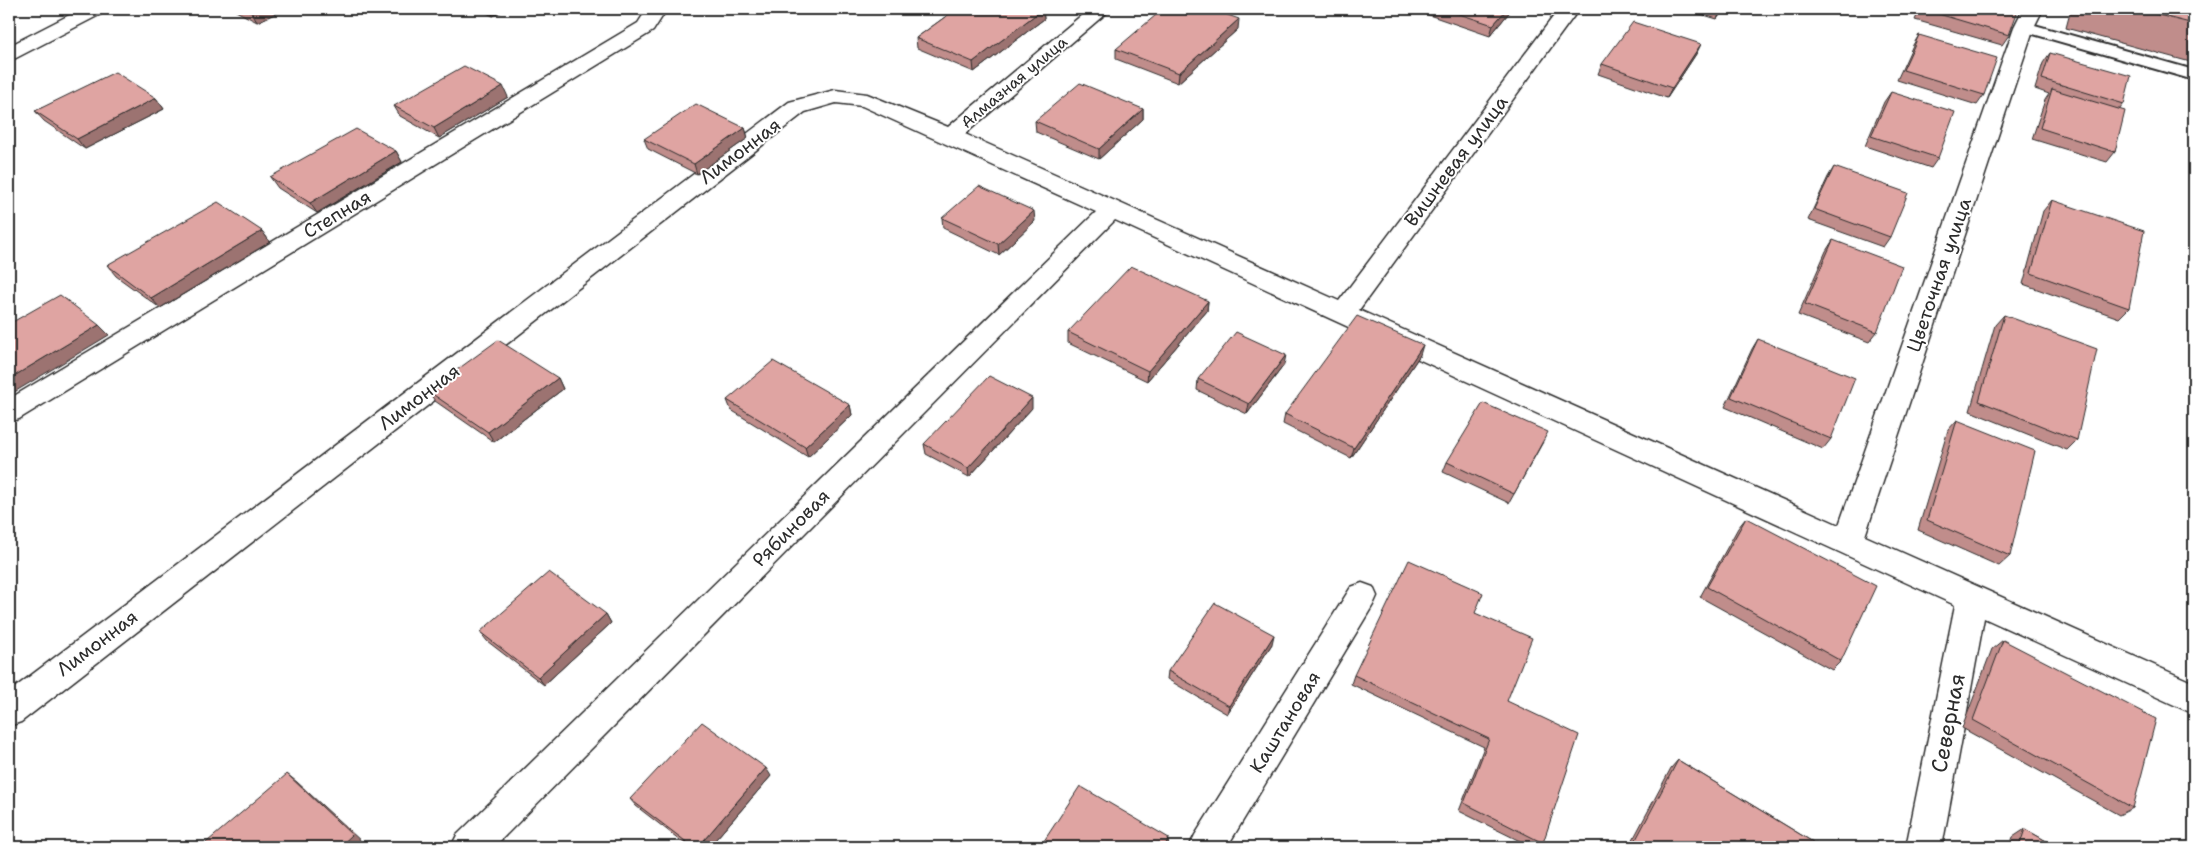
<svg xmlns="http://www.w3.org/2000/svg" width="2203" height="856" font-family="'Shantell Sans',sans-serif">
<rect width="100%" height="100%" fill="#fff"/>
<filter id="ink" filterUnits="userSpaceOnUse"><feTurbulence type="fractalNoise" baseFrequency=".02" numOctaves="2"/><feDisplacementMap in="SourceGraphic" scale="10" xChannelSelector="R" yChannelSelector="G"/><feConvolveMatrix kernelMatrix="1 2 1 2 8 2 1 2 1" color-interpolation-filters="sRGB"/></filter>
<g filter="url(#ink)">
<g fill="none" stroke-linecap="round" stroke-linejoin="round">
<g stroke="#2b2b2b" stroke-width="4">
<path id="service" d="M2024,22L2194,70V80L2019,30L2016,27L2019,24Z"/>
</g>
<g stroke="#2b2b2b" stroke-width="3">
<path id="minor" d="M81,9H106L103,13L16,58L9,60V46Z
M647,9H667L653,31L19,419L9,422V399L638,23Z
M1089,9H1111L965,134L1339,301L1559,9H1579L1359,310L1839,525L2014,27L2023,9H2043L2034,27L1865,536L2194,683V714L1984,618L1942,847H1906L1955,605L1115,220L494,847H451L457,835L1096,212L862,106L836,103L805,112L21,722L9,726V692L789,102L835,90L867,94L948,127Z
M1362,583L1373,587L1377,596L1373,605L1227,847H1189L1195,835L1351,587Z"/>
</g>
<use href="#service" fill="#fff" fill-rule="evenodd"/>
<use href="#minor" fill="#fff" fill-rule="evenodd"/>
</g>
<path fill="#c08d8b" stroke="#2b2b2b" d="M232,9H285L257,22Z
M478,9H506L493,16Z
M956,9H1043L1044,19L974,72L917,48L916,38Z
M1427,9H1512L1490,36L1426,14Z
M1684,9H1724L1717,19Z
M1920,9H2001L2009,35L2002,45L1915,20Z
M2071,9H2194V63L2066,28Z
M1238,29L1178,83L1116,59V49Z
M1919,35L1984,95L1977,105L1897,80L1913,45Z
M1701,44L1696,54L1667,98L1598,74L1602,64Z
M2050,53L2124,104L2119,110L2115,152L2107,162L2032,139L2045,100L2049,94L2035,89L2043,63Z
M1891,92L1938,158L1931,168L1865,146L1884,102Z
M508,97L439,138L400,116L394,106Z
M156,98L164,109L85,149L44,121L35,111Z
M1143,109V119L1099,159L1036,132L1035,121Z
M745,128L748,138L697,174L648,149L644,139Z
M396,151L402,162L317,213L278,188L270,177Z
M1834,167L1890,237L1883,247L1808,220L1828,177Z
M2052,200L2129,308L2119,318L2023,284L2043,211Z
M942,218L1035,221L999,255L943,228Z
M262,231L270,242L160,308L116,276L107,265Z
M1833,240L1877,332L1869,342L1798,315L1826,251Z
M1208,301L1207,311L1147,381L1068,343V332Z
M2004,315L2077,440L2067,450L1970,411L1995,325Z
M1758,339L1831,439L1823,449L1725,407L1752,349Z
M1420,355L1351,458L1283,424L1285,414Z
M1284,365L1247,414L1197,390L1198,379Z
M558,378L563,389L494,442L435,401L428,391Z
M727,400L850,405L852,415L808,457L731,410Z
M1032,408L969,477L926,454L924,444Z
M1957,420L2010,556L1999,566L1918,530L1948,430Z
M1543,442L1509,503L1443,472L1447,462Z
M1746,518L1841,661L1832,670L1700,597L1738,528Z
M1475,613L1507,701L1543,843L1539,847H1532L1459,811L1484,747L1351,684L1354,675Z
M606,614L611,623L544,685L487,641L480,632Z
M2003,640L2133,808L2119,815L1962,728L1992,649Z
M1272,644L1227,714L1167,679L1168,671Z
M1678,760L1821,847H1629L1671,768Z
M771,776L709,847H689L636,806L630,799Z
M2025,829L2057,847H2009L2013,837Z"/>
<path fill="#9c7371" stroke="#2b2b2b" d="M258,9H285L257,22L251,12Z
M490,9H506L493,16Z
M1043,9L1044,19L974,72L973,62Z
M1507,9H1512L1490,36L1493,25Z
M1722,9H1724L1717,19Z
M1239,19L1238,29L1178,83L1179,73Z
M1701,44L1696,54L1667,98L1672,88Z
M503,86L508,97L439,138L434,128Z
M156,98L164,109L85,149L77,139Z
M1143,109V119L1099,159V149Z
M745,128L748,138L697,174L694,164Z
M396,151L402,162L317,213L310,203Z
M1034,211L1035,221L999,255L998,244Z
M262,231L270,242L160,308L151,298Z
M1208,301L1207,311L1147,381L1148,371Z
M99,325L109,335L11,394L9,391V379Z
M1423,345L1420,355L1351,458L1354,448Z
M1286,355L1284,365L1247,414L1249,404Z
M558,378L563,389L494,442L488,432Z
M1032,398V408L969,477L968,468Z
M850,405L852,415L808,457L805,447Z
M606,614L611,623L544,685L538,677Z
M1274,635L1272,644L1227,714L1229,706Z
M766,768L771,776L709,847H698Z
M287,774L297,782L362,842L356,847H339Z
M1169,838L1168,847H1164Z"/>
<path fill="#dfa4a2" stroke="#2b2b2b" d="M245,9H258L251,12Z
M956,9H1043L973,62L916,38Z
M1163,9H1211L1239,19L1179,73L1116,49Z
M1444,9H1507L1493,25Z
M1922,9H2001L2017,13L2009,35Z
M2135,9H2194V24Z
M1633,22L1701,44L1672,88L1602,64Z
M1919,35L1997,58L1984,95L1903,70Z
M2050,53L2131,76L2124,104L2042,79Z
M464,66L503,86L434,128L394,106Z
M115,72L156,98L77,139L35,111Z
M1080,83L1143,109L1099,149L1035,121Z
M2052,89L2125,111L2115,152L2040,128Z
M1891,92L1955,112L1938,158L1871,136Z
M696,104L745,128L694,164L644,139Z
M356,129L396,151L310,203L270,177Z
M1834,167L1908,193L1890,237L1814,209Z
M979,186L1034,211L998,244L942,218Z
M2052,200L2144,231L2129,308L2031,273Z
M218,202L262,231L151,298L107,265Z
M1833,240L1902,266L1877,332L1805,304Z
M1131,266L1208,301L1148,371L1068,332Z
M60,295L99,325L9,379V324Z
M2004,315L2097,349L2077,440L1979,401Z
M1357,316L1423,345L1354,448L1285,414Z
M1236,332L1286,355L1249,404L1198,379Z
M1758,339L1855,378L1831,439L1731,397Z
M498,340L558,378L488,432L428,391Z
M773,361L850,405L805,447L727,400Z
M989,376L1032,398L968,468L924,444Z
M1483,403L1548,432L1514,494L1447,462Z
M1957,420L2035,451L2010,556L1927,520Z
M1746,518L1876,586L1841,661L1707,587Z
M1409,560L1483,593L1475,613L1532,638L1507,701L1579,735L1543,843L1464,803L1489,739L1354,675Z
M549,572L606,614L538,677L480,632Z
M1215,603L1274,635L1229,706L1168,671Z
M2003,640L2156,719L2133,808L1973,720Z
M702,722L766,768L698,847H693L630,799Z
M1678,760L1821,847H1632Z
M287,774L352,835L339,847H201Z
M1080,786L1169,838L1164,847H1040Z
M2025,829L2057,847H2019Z"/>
</g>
<g text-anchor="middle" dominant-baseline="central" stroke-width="4" stroke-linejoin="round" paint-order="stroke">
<g font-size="16" fill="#2b2b2b" stroke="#fff">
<text transform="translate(1014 82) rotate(-40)">Алмазная улица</text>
</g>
<g font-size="19" fill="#2b2b2b" stroke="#fff">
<text transform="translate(740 151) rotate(-37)">Лимонная</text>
<text transform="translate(1456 161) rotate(-53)">Вишневая улица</text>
<text transform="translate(337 214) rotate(-31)">Степная</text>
<text transform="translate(1939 275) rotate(-71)">Цветочная улица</text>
<text transform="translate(419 397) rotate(-37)">Лимонная</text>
<text transform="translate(791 528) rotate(-45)">Рябиновая</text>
<text transform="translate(97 643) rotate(-37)">Лимонная</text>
<text transform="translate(1285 722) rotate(-58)">Каштановая</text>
</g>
<g font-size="22" fill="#2b2b2b" stroke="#fff">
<text transform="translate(1948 723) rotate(-79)">Северная</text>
</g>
</g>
<rect width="2203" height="856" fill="none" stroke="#fff" stroke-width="30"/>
<rect x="15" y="15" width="2173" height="826" fill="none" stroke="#2b2b2b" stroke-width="2" filter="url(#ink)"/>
</svg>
